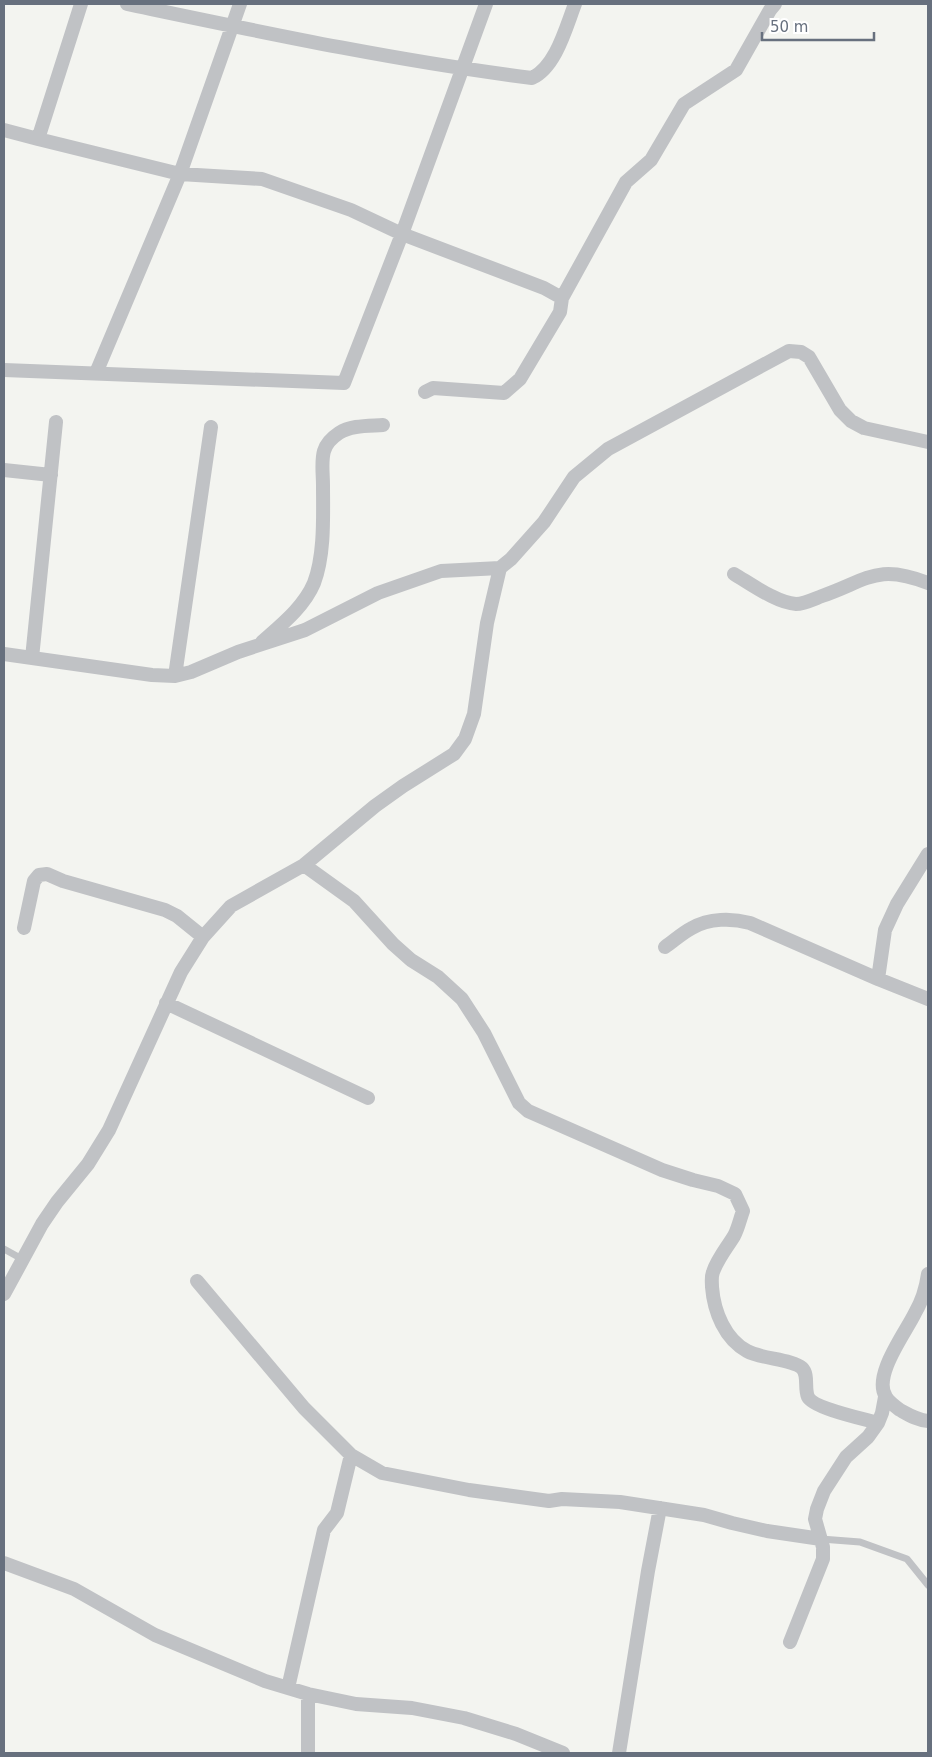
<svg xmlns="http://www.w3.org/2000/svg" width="932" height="1757" font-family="'DejaVu Sans',sans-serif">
<rect width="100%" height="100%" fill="#f3f4f0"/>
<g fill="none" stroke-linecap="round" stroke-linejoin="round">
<path stroke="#c0c2c5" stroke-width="7" d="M4,1249L22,1259
M821,1539L860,1542L907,1559L928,1585"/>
<path stroke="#c0c2c5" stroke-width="14" d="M127,4C261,32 396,61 532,78C556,67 566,27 575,4
M4,130L38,139L81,4
M38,139L180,174L262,179L351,210L402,234L544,288L562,298L560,312L520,379L504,393L433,388L425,392
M562,298L626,182L651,160L684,104L736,70L770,10L775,4
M4,370L344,383L402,234L486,4
M96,373L180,174L240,4
M4,470L51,475
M734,574C751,584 777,603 796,604C804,604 814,599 822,596C868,580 877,563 928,583
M262,642C281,625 304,607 314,583C325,554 323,515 323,485C323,474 321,461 324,451C326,444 333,437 339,433C351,425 369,426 383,425
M4,654L152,675L175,676L191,672L238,652L305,630L378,593L441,571L500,568L511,559L544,522L574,477L608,449L789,351L801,352L809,357L840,410L851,421L864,428L928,442
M32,658L56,422
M175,676L211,427
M928,854L897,904L885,930L878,979L928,999
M304,865L354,901L393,944L411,960L438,977L462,999L484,1033L519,1103L528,1111L662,1170L693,1180L718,1186L735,1194L743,1211C740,1219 738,1229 734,1236C726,1249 718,1258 713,1272C711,1277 712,1282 712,1287C714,1312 725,1339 747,1351C761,1359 792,1359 802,1368C809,1375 804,1388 808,1397C813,1408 864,1419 878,1423
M24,928L34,881L39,875L47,874L63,881L165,910L177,916L203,937
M665,947C674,941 682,933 692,928C709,918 732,918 750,923L878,979
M166,1003L368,1098
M928,1274C926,1288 922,1301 915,1313C906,1332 872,1376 886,1397C889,1402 896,1407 900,1410C909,1415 917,1420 928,1421
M197,1281L304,1408L351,1455L382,1473L469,1490L549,1501L562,1499L620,1502L704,1515L732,1523L767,1531L821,1539
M4,1294L42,1224L57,1202L88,1164L109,1130L181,972L203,937L231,906L304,865L375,806L403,786L454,754L465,739L474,714L487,623L500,568
M4,1563L74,1589L155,1635L265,1681L308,1694L356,1704L412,1708L464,1718L516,1734L563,1753
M790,1642L823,1559V1547L815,1519L817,1509L824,1491L846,1457L868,1437L878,1423L882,1413L885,1397
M288,1688L324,1530L337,1513L351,1455
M308,1753V1694
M619,1753L648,1571L660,1508"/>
</g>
<rect width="932" height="1757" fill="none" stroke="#67707e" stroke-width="10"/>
<path d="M762 32v8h112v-8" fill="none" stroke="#67707e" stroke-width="2.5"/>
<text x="770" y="32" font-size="15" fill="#67707e" stroke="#ffffff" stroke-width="4" paint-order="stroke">50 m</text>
</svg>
